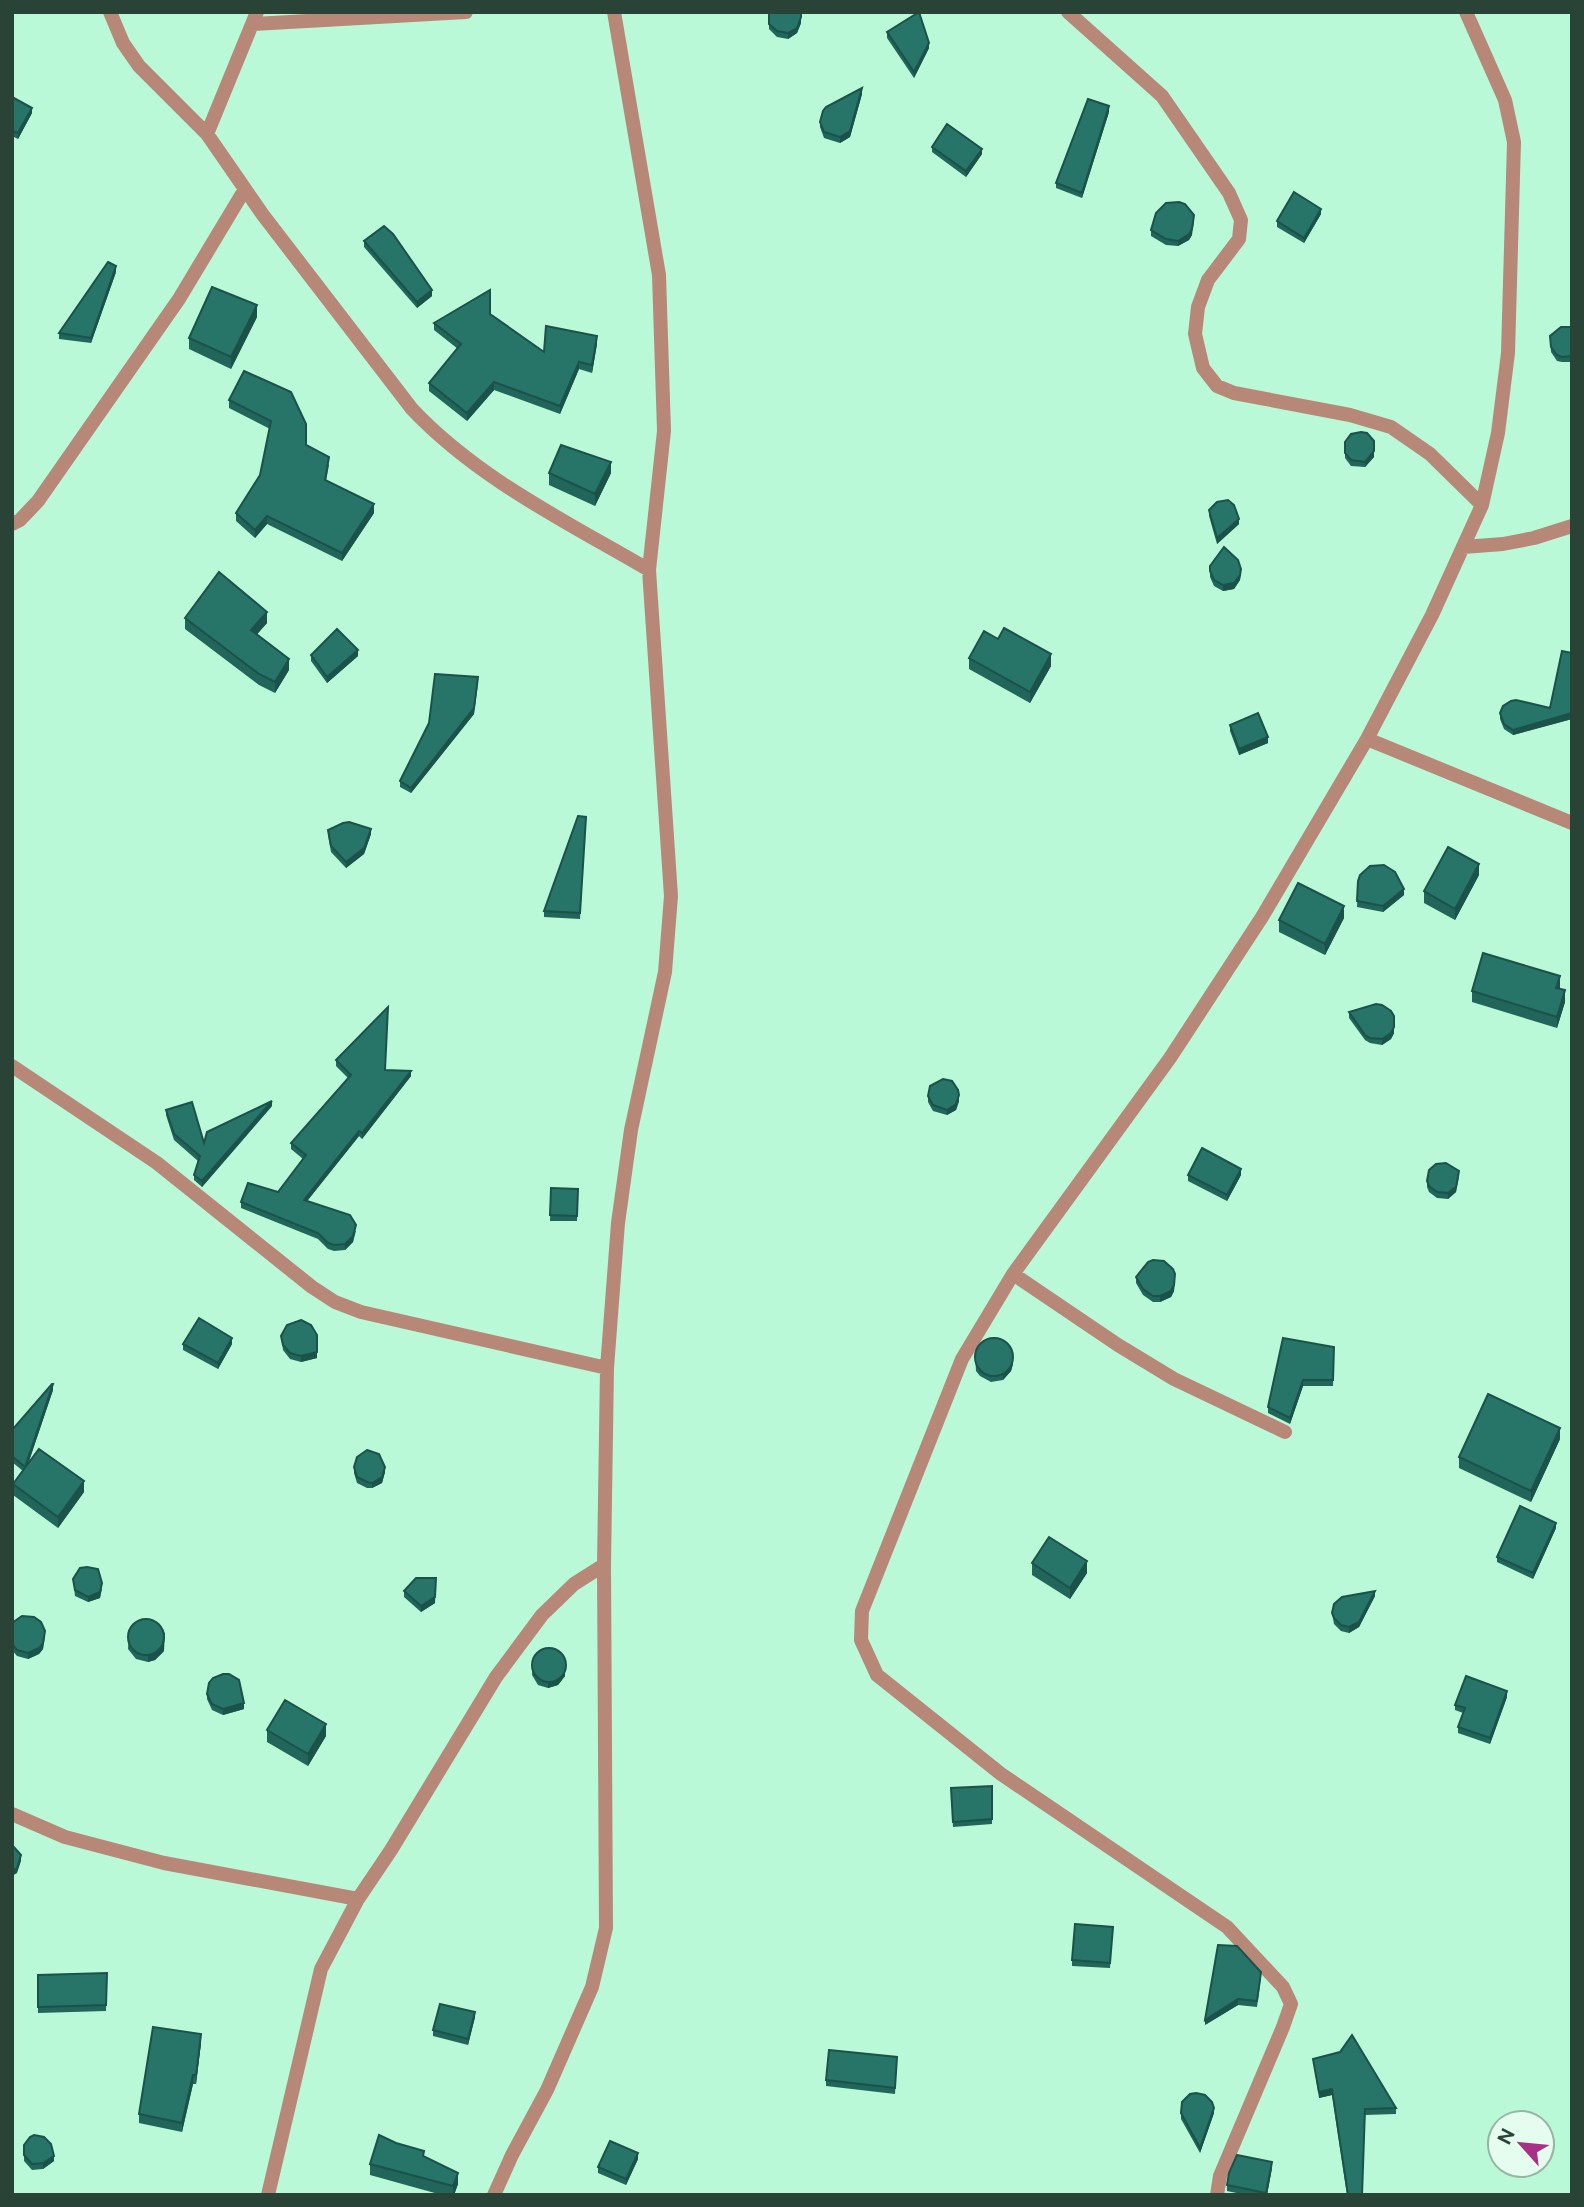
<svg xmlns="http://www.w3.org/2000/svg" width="1584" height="2207" font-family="'Public Sans',sans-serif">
<rect width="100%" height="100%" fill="#baf9d8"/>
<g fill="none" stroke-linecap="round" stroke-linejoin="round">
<path stroke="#b78877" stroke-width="14" d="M110,12L123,43L139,66L207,134L263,215L412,409C478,479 567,522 649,570
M1068,12L1162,96L1229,193L1241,220L1239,239L1208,280L1198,307L1195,334L1203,368L1217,386L1234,393L1350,415L1391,427L1430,454L1482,505
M252,24L466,12
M207,134L257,12
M12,524L20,520L38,501L179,299L245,189
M1463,547L1503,544L1534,538L1572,526
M1367,739L1572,823
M12,1066L157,1163L312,1287L335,1302L361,1312L607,1368
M1013,1274L1118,1345L1174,1379L1285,1432
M12,1814L65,1837L164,1863L358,1899
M268,2195L321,1969L358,1899L391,1850L496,1677L542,1615L574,1584L604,1565
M494,2195L512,2155L547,2090L592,1987L606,1928L604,1565L607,1368L618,1223L631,1130L665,972L671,896L649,570L664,431L659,275L614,12
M1217,2195L1220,2176L1283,2027L1291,2004L1283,1987L1227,1927L1001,1774L877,1675L861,1640L862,1611L962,1359L1013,1274L1170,1058L1262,917L1367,739L1432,615L1482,505L1498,433L1508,353L1514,142L1505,100L1466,12"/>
</g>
<path fill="#22655a" d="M769,12L801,23L797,33L788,39L777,37L769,29Z
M887,32L929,48L914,78L887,38Z
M862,94L850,137L840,143L824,138L820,127V122Z
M12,97L32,113L18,139L12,136Z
M1109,112L1082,198L1056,188V183Z
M932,147L982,154L966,177L932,152Z
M1321,214L1304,243L1277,227V221Z
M1151,230L1192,235L1189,240L1178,246L1166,245L1151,236Z
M364,241L432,296L417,308L364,247Z
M116,272L91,343L59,339V333Z
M490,314L544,352L597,344L592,373L579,369L560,414L494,390L467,421L429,391V383L458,349L434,330V323Z
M257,317L231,369L189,349V338Z
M1572,329V362H1562L1557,361L1551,352L1550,336Z
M244,371L306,445L329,465L326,481L374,513L342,561L267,524L255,538L236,521V513L260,475L270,429L229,408V400Z
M1345,442L1374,457L1365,467L1351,466L1345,458Z
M549,473H611L595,506L549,485Z
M1209,510L1239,524L1217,544L1209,516Z
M1210,566L1241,575L1240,580L1234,589L1223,591L1214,586L1210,577Z
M185,618L267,623L257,634L289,670L275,693L259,685L185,629Z
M998,639L1051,666L1030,703L969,669V658Z
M311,655L358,656L327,683L311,661Z
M478,683L474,714L411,793L400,787V781Z
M1500,713L1572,719L1513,735L1504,729L1500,719Z
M1230,725L1268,743L1239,755L1230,731Z
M586,817L580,919L544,917V911Z
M328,830L371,834L364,854L346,868L331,852L328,835Z
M1479,875L1455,920L1424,903V891Z
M1358,881L1404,895L1383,912L1357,907Z
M1344,918L1325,955L1279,932V920Z
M1560,989L1565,1002L1557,1028L1472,1002V991Z
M1349,1012L1394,1033L1391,1039L1382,1045L1370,1043L1365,1040L1349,1018Z
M336,1060L386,1070L411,1076L362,1139L359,1136L307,1201L356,1231L353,1242L345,1250L334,1251L328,1249L318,1239L241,1208V1202L278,1192L303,1159L291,1149V1143L348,1078L336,1066Z
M928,1096L959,1101L956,1110L947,1115L933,1111L928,1102Z
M272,1106L202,1187L194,1180V1175L198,1161L174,1140L166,1115V1110L204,1143Z
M1188,1175H1241L1227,1201L1188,1181Z
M1459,1177L1456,1192L1448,1199L1437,1198L1429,1192L1427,1187V1181Z
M551,1188L578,1189L577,1221H550Z
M1136,1277L1175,1280L1174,1291L1171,1297L1160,1302H1153L1143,1295L1136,1283Z
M281,1336L317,1358L301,1362L290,1359L283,1350Z
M183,1344H232L218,1369L183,1350Z
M1334,1347L1333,1386H1303L1290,1424L1268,1413V1407Z
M975,1353L1013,1364L1011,1371L1003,1380L991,1382L980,1376L976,1371Z
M53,1390L28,1464L84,1492L58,1528L13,1495V1484L23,1471L12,1462V1430Z
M1560,1439L1531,1502L1459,1468V1457Z
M354,1467L385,1472L382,1483L372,1488H367L357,1483L354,1473Z
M1556,1528L1533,1579L1497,1562V1557Z
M1032,1563L1087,1573L1070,1599L1032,1575Z
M73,1579L102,1589L100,1598L88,1602L75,1596Z
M404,1591L435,1603L421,1612L404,1597Z
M1375,1596L1359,1627L1349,1633L1341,1631L1334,1624L1332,1613Z
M12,1623L45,1637L43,1649L39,1654L28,1659L17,1656L12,1650Z
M129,1631L164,1651L155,1660L148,1662L136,1659L128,1649Z
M533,1659L565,1676L558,1685L548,1688L538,1685L532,1675Z
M207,1694L244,1709L223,1715L212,1710L207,1699Z
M1507,1697L1490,1744L1458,1733V1727L1463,1713L1455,1710V1705Z
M267,1730L326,1736L308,1766L267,1742Z
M992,1786V1824L953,1827L951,1788Z
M1113,1927L1110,1968L1072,1966V1960Z
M107,1973L106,2011L38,2013V1975Z
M1261,1977L1257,2007L1238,2005L1205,2025Z
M475,2017L468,2045L433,2036V2030Z
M201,2043L196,2084H193L182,2132L139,2123V2114Z
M897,2057L895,2094L826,2086V2080Z
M1313,2059L1396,2108V2114L1365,2115L1362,2195H1347L1332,2095L1319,2098Z
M1181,2113H1214L1200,2153L1181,2119Z
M24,2145L54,2161L43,2169L32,2170L24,2161Z
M424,2157L458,2184L454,2195H442L370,2175V2164Z
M638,2159L626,2185L598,2173V2167Z
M1272,2168L1267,2195H1246L1227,2191V2185Z"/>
<path fill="#1b524a" d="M801,17V23L797,33L788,39V33Z
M929,43V48L914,78V72Z
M862,88V94L850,137L840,143V137Z
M1109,106V112L1082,198V193Z
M32,108V113L18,139V133Z
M982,149V154L966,177V171Z
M1321,209V214L1304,243V238Z
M1194,221L1192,235L1189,240L1178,246V241Z
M116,266V272L91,343V338Z
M432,290V296L417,308V302Z
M257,305V317L231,369V357Z
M597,336V344L592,373V365Z
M579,362V369L560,414V406Z
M494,382V390L467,421V413Z
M1374,451V457L1365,467V462Z
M611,462V473L595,506V494Z
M374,504V513L342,561V553Z
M267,516V524L255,538V530Z
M1239,519V524L1217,544V538Z
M1241,569L1240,580L1234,589L1223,591V585Z
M267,612V623L251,641V630Z
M358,650V656L327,683V677Z
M1051,654V666L1030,703V692Z
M289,659V670L275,693V682Z
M478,677L474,714L411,793V788Z
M1572,713V719L1513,735V730Z
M1268,737V743L1239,755V749Z
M371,829V834L364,854L346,868V862Z
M1479,864V875L1455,920V909Z
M1404,889V895L1383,912V906Z
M1344,906V918L1325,955V944Z
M1560,976V988L1556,999V988Z
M1565,990V1002L1557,1028V1017Z
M1394,1027V1033L1391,1039L1382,1045V1039Z
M411,1071V1076L362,1139V1133Z
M959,1095V1101L956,1110L947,1115V1110Z
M272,1101V1106L202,1187V1181Z
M359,1131V1136L304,1205V1200Z
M1241,1169V1175L1227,1201V1195Z
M1459,1171L1456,1192L1448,1199V1193Z
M356,1225L353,1242L345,1250V1244Z
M1175,1274L1174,1291L1171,1297L1160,1302V1296Z
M232,1338V1344L218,1369V1363Z
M317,1352V1358L301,1362V1356Z
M1013,1358V1364L1011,1371L1003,1380V1374Z
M1303,1380V1386L1290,1424V1418Z
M53,1384V1390L25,1473V1467Z
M1560,1428V1439L1531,1502V1491Z
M385,1467V1472L382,1483L372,1488V1483Z
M84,1481V1492L58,1528V1517Z
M1556,1523V1528L1533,1579V1573Z
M1087,1561V1573L1070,1599V1588Z
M102,1583L100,1598L88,1602V1597Z
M436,1584L435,1603L421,1612V1606Z
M1375,1591V1596L1359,1627L1349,1633V1627Z
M45,1631L43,1649L39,1654L28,1659V1653Z
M165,1632L164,1651L155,1660L148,1662V1656Z
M565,1670V1676L558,1685L548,1688V1683Z
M1507,1691V1697L1490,1744V1738Z
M244,1703V1709L223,1715V1709Z
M326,1724V1736L308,1766V1754Z
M21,1855V1861L17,1873L12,1876V1871Z
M1238,1999V2005L1205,2025V2020Z
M475,2012V2017L468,2045V2039Z
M201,2034V2043L196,2084V2075Z
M193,2075V2084L182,2132V2123Z
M1332,2089V2095L1319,2098V2092Z
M1214,2108V2113L1200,2153V2148Z
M638,2153V2159L626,2185V2179Z
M54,2156V2161L43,2169V2163Z
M1272,2162V2168L1267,2195H1266Z
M458,2173V2184L454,2195H453V2186Z"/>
<path fill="#277569" stroke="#1b524a" stroke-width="2" d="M769,12H801V17L797,28L788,33L777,31L769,24Z
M919,12L929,43L914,72L887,32Z
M862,88L850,131L840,137L824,132L820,122L823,111L826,107Z
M12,97L32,108L18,133L12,131Z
M1088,99L1109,106L1082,193L1056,183Z
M947,124L982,149L966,171L932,147Z
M1294,192L1321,209L1304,238L1277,221Z
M1179,202L1185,204L1194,215L1192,229L1189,234L1178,241L1166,239L1151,230L1156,213L1166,203Z
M384,226L393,234L432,290L417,302L364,241Z
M108,262L116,266L91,338L59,333Z
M212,287L257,305L231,357L189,338Z
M490,290V314L544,352L546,326L597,336L592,365L579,362L560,406L494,382L467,413L429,383L461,344L434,323Z
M1561,327H1571L1572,329V356L1562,357L1557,355L1551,347L1550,336Z
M244,371L291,392L306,424V445L329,457L325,480L374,504L342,553L267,516L255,530L236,513L260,475L271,421L229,400Z
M1361,432L1367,433L1374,441V451L1365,462L1351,460L1345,453V442L1351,434Z
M561,445L611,462L595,494L549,473Z
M1228,500L1234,505L1239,519L1217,538L1209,510L1217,502Z
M1224,547L1238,560L1241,569L1240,575L1234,583L1223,585L1214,580L1210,571V566Z
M219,572L267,612L251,630L289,659L275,682L259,674L185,618Z
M1004,628L1051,654L1030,692L969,658L984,631L998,639Z
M337,629L358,650L327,677L311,655Z
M1562,651L1572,653V713L1513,730L1504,724L1500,713L1503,706L1511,701L1516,700L1550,708Z
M435,674L478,677L474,708L411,788L400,781L429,723Z
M1258,713L1268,737L1239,749L1230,725Z
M578,816L586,817L580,913L544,911Z
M349,822L371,829L364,848L346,862L331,846L328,830L343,823Z
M1448,847L1479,864L1455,909L1424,891Z
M1384,865L1395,872L1404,889L1383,906L1357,901L1358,881L1360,875L1370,866Z
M1298,883L1344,906L1325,944L1279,920Z
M1483,953L1560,976L1556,988L1565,990L1557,1017L1472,991Z
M1376,1004L1382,1005L1391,1011L1394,1016V1027L1391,1033L1382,1039L1370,1038L1365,1035L1349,1012Z
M388,1007L385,1070L411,1071L362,1133L359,1131L304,1200L350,1215L356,1225L353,1236L345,1244L334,1245L328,1243L318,1233L241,1202L248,1183L278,1192L306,1155L291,1143L351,1075L336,1060Z
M943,1079L952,1081L958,1090L959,1095L956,1104L947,1110L933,1105L928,1096L930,1086Z
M272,1101L202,1181L194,1175L200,1156L174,1134L166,1110L192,1102L204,1143L207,1132Z
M1202,1148L1241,1169L1227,1195L1188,1175Z
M1446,1163L1459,1171L1456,1187L1448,1193L1437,1192L1429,1186L1427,1181L1429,1170L1436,1164Z
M551,1188L578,1189L577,1216L550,1215Z
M1153,1260L1164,1261L1173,1269L1175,1274L1174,1285L1171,1291L1160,1296H1153L1143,1289L1136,1277L1148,1262Z
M199,1318L232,1338L218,1363L183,1344Z
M301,1320L311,1325L317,1335V1352L301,1356L290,1353L283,1345L281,1336L287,1325Z
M1283,1338L1334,1347L1333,1380H1303L1290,1418L1268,1407Z
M975 1357a19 19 0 1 1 38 0a19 19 0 1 1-38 0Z
M52,1384H53L25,1467L12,1456V1430Z
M1488,1394L1560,1428L1531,1491L1459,1457Z
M39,1449L84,1481L58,1517L13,1484Z
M367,1450L379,1454L385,1467L382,1477L372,1483L367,1482L357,1477L354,1467L357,1457Z
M1520,1506L1556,1523L1533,1573L1497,1557Z
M1049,1537L1087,1561L1070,1588L1032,1563Z
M87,1567L98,1569L102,1583L100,1592L88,1597L75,1590L73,1579L80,1568Z
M416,1578H436L435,1597L421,1606L404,1591Z
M1375,1591L1359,1622L1349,1627L1341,1625L1334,1618L1332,1613L1334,1604L1342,1597Z
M22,1616L34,1617L41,1622L45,1631L43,1643L39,1648L28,1653L17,1650L12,1644V1623Z
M128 1637a18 18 0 1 1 36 0a18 18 0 1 1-36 0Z
M532 1665a17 17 0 1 1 34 0a17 17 0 1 1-34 0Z
M223,1674H229L239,1680L244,1703L223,1709L212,1704L207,1694L209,1683L213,1678Z
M1466,1676L1507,1691L1490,1738L1458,1727L1465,1708L1455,1705Z
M285,1700L326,1724L308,1754L267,1730Z
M992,1786V1819L953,1822L951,1788Z
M12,1845L21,1855L17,1868L12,1871Z
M1075,1924L1113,1927L1110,1963L1072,1960Z
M1218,1945L1237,1946L1261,1972L1257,2001L1238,1999L1205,2020Z
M107,1973L106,2005L38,2007V1975Z
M440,2004L475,2012L468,2039L433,2030Z
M153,2027L201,2034L196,2075H193L182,2123L139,2114Z
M1352,2035L1396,2108L1365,2109L1362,2195H1348L1332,2089L1319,2092L1313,2059L1340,2052Z
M829,2050L897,2057L895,2088L826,2080Z
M1196,2093L1205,2095L1212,2102L1214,2108L1200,2148L1181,2113L1182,2102L1190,2094Z
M34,2135L44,2137L51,2144L54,2156L43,2163L32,2164L24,2155V2145L30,2137Z
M379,2135L396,2143L424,2151L423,2156L458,2173L453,2186L370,2164Z
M610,2141L638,2153L626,2179L598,2167Z
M1237,2155L1272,2162L1266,2193L1227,2185L1229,2173Z"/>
<rect width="1584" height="2207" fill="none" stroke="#294336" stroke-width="28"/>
<g transform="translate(1521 2144) rotate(297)"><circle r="33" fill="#e4fdef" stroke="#99b3a5" stroke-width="2"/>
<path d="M0-5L12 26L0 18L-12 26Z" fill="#a83086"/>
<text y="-10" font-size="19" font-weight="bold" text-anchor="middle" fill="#294336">N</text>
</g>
</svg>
